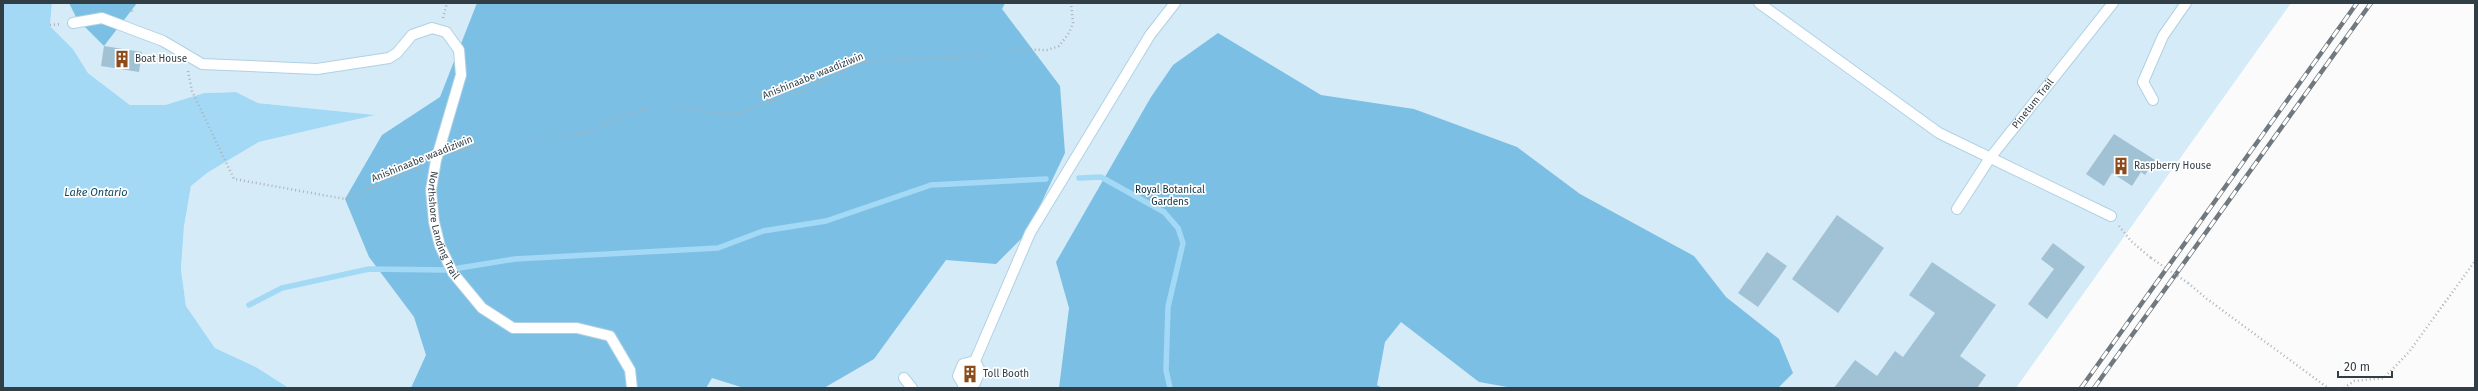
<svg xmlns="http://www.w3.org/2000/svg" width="2478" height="391" font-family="'Fira Sans',sans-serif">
<rect width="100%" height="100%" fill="#fbfbfb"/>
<path fill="#d5ebf8" d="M52,3H2291L2016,388H289L256,367L215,348L186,306L181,269L184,227L191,186L207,173L259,142L373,115L258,103L236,92L204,93L165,105H130L88,73L73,49L50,26Z"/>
<path fill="#7cbfe4" d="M69,3H137L104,46L77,19Z
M477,3H1005L1002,9L1060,86L1065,153L1027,233L996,264L946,260L874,359L824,388H744L712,378L706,388H411L426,355L414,317L369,257L345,199L382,135L440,97Z
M1218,33L1321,95L1414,109L1517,147L1580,194L1694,256L1726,297L1779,339L1793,373L1778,388H1513L1479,382L1401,322L1385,342L1377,385L1382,388H1059L1069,308L1056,262L1151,97L1173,65Z"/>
<path fill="#a4d9f6" d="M3,3H52L50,26L73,49L88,73L130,105H165L204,93L236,92L258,103L375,115L259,142L207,173L191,186L184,227L181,269L186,306L215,348L256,367L289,388H3Z"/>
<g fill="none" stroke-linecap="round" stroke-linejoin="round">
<path stroke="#a4d9f6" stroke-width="5.5" d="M1079,178L1101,177L1164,212L1178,228L1183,243L1168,307L1166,370L1170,388
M249,305L282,288L369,269L447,270L515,259L718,248L763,231L826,221L931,185L1046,179"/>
</g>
<path fill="#a1c2d5" d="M104,46L142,52L139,72L101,66Z
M2114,134L2155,160L2145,175L2141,172L2132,186L2112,173L2104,186L2086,174Z
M1837,215L1884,248L1838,313L1792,279Z
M2053,243L2085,267L2047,319L2028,304L2054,269L2041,259Z
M1767,252L1787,266L1758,307L1738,293Z
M1932,262L1996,305L1960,356L1986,375L1977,388H1834L1855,360L1877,376L1895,351L1903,357L1935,313L1909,295Z"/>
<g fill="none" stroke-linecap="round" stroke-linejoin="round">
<g stroke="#b0d1e4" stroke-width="12">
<g id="service">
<path d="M1759,3L1939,133L2111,216"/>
<path id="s1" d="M73,23L102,18L163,41L202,64L317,69L389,58L397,53L412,35L432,28L446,32L459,50L461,75L436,160L431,190L434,222L440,246L453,273L482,308L513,328H577L610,336L630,370L632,388"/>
<path d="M2153,100L2143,82L2163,36L2186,3"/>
<path id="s2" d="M1957,209L1990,158L2113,3"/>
<path d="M904,378L912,388"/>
<path d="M964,386L958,376L963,364L975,361"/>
<path d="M963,388L975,383L980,371L975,361L1030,233L1150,35L1175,3"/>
</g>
</g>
<path stroke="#adb2b5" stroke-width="2.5" stroke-dasharray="1 3" stroke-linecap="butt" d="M129,3L133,14
M443,18L447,3
M50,25L61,24
M188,71L192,91L234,179L345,199L421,167
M451,155L486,143L574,136L654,105L734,115L796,93L866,61L979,56L1012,49L1047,50L1059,46L1069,33L1073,23L1071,3
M2119,226L2131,241L2151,258
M2188,283L2207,299L2328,388
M2344,388L2354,381L2384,378L2409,352L2475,261"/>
<use href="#service" stroke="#fff" stroke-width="10"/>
<g stroke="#70797f" stroke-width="4.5">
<path id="rail" d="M2081,388L2357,3
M2094,388L2371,3"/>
</g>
<use href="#rail" stroke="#fff" stroke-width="3" stroke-dasharray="9" stroke-linecap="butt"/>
<path stroke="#adb2b5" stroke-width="2.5" stroke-dasharray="1 3" stroke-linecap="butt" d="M2151,258L2188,283"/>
</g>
<defs>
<g id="building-bare" transform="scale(1.38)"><path d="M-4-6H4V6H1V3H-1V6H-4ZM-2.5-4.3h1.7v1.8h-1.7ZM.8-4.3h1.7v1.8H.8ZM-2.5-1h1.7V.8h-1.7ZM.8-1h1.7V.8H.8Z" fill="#8d4b1a" stroke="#fff" stroke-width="2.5" paint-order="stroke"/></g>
</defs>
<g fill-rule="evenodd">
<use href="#building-bare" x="122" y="59"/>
<use href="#building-bare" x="2121" y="166"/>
<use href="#building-bare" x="970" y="374"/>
</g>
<g text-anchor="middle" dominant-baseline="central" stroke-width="3.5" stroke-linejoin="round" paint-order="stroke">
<g font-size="10" fill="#313e46" stroke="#fff" text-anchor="start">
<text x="135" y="59">Boat House</text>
<text x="2134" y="166">Raspberry House</text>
<text x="983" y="374">Toll Booth</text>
</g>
<g font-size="10" fill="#313e46" stroke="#fff">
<text transform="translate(813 76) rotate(-22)">Anishinaabe waadiziwin</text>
<text stroke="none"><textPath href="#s2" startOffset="130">Pinetum Trail</textPath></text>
<text transform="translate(422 159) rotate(-22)">Anishinaabe waadiziwin</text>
<text stroke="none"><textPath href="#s1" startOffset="600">Northshore Landing Trail</textPath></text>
</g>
<g font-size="10" fill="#0f2f3e" stroke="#fff">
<text x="1170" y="190">Royal Botanical<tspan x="1170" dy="12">Gardens</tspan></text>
</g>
<g font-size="11" font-style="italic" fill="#124962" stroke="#fff">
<text x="96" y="192">Lake Ontario</text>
</g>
</g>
<rect width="2478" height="391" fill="none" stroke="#313e46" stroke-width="8"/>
<path d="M2338 371v6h54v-6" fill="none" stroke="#313e46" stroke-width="2"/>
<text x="2344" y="371" font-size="12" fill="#313e46" stroke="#ffffff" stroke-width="3" paint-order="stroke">20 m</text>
</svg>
